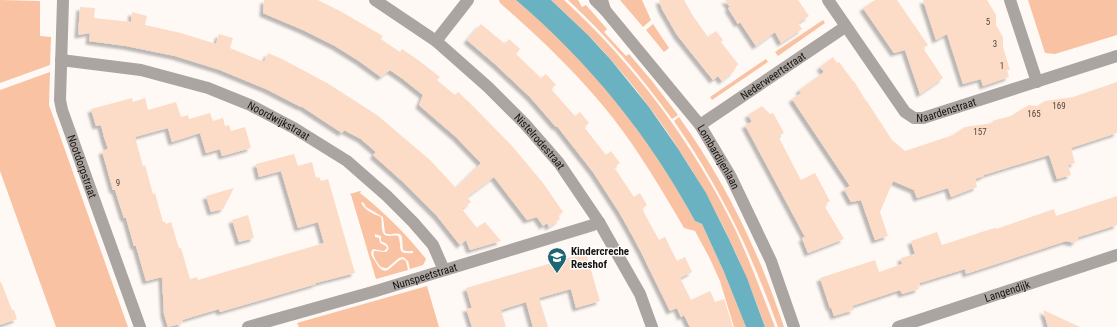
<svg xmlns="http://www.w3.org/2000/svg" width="1117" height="327" font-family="'Roboto Condensed',sans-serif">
<defs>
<filter id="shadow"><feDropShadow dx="-3.5" dy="3.5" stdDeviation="1" flood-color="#0004"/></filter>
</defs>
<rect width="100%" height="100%" fill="#fff9f5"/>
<path fill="#f8c2a3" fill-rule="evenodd" d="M0,0L40,1V36L51,37L50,65L0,83Z
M499,0H516C533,15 551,30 568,47C618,99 661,158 695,221L702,224L724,272L746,327H734L720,281L710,259L695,231L684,228C662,190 640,153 613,118C580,76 540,38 500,3Z
M551,0H564C634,64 693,143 735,229C750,261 762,294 775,327H765C729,220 670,122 593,40C579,26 565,13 551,0Z
M568,0H578L582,7L586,5L607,29L604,32L626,56L629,54L652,81L678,115L672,119C641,76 607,36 568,0Z
M620,0H642L651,20L643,27Z
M1028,0H1117V35L1055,54L1045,53Z
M823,20L825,23L778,56L775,52Z
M653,24L669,48L664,52L646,30Z
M766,59L768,62L712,100L710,97Z
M50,72L49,105L128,327H56L0,171V90Z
M679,117C725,181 759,252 784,327H778C768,299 757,272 745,245C725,202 701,160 674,121Z
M360,191H361L360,193C384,212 407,235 426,259L423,265L410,269L408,261L403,257L399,258L387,268H385L381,267C377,263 372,255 374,251L386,252L388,250C390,245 385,243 381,241V236L375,234V237L379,238L380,243L386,246L387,248L384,251L373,249C369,254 372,256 375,261C386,281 390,265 402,259L406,261L408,270L376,279L351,195H350V194ZM363,202L366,207L383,217L385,233C389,236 395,232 400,234L402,237L403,250L406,251H413V253C395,255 403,247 398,236C395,235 392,236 389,236C379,236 383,223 381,217C373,214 366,211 361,203Z
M427,286L439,327H299L297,323Z"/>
<path fill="#6ab2c2" d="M516,0H551L588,35L611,60L649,107L679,150L706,193L729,239L747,278L765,327H746L724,272L702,224L695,221C649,136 590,63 516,0Z"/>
<path fill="#fcdbc7" filter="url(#shadow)" d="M264,0H318L340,11L383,36L381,39L400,52L402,49L418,60L440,77L437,80L455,95L458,92L473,106L513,147L543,183L563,212L558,216L560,219L549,227L547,223L543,226L537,217L527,220L494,177L467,197L471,202L462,209L477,228L485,222L501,241L470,250L466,240L460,245L437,216L402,181L373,155L376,152L361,139L344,130L342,133L301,106V107L266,89L220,70L175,56L126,46L89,41L90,33L78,35L80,7L95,8L94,18L131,22L132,12L147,16L145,25L181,33L216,44L219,34L233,38L230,48L264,62L268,53L282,59L327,83L377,115L430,160L456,188L481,163L456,137L419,105L423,95L403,79L390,70L381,77L359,61L335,46L303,30L263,13Z
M659,0H684L693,16L708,37L716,31L723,40L721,42L738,64L734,70V71L722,81L718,76L713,80L677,35L662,9Z
M725,0H798L809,16L798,23L802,29L781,43L775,32L756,46L740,22L738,24L728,8L730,7Z
M875,0H897L928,45L923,48L943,78L920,94L905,50L894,53L863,8Z
M923,0H987L996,15V25L1003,37V47L1010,70H1007L1009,77L983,86L981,79L963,84L947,34L936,40Z
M481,24L505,44L509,39L520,49L516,54L541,78L546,74L556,85L551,89L575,116L580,112L589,123L584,127L606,155L611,151L620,163L614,167L634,197L640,193L647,205L642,209L659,240L665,237L677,261L685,257L692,272L680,278L691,300L710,291L715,302L724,299L733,327H690L684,315L681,317L677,308L670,311L641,252L632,235L619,212L593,172L557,126L556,127L530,97L495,64L467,40Z
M833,57L837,63L839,62L853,81H854L866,101V100L892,140L905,151L953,135L965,127L993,123L992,121L1011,116L1029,105L1037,106L1045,101L1073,97L1117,82V133L1071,148L1075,163L1068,165L1071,175L1057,179L1049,155L984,175V176L975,179L977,187L951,197L948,188L917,198L914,190L893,181L880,212L888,236L875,240L861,200L851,202L844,189L850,186L792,99L801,93L799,90L824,72L820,67Z
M132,98L133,102L145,98L148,110L176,102L181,117L188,115L189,119L210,113L213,121L223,118L225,126L229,125L231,131L245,127L251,148L222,156L220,149L206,153L200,133L172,142L168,128L135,137L143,166L145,165L153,194L155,193L163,222H165L166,224L171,222L179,248H181L190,279L197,277L198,280L324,243L318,222L298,228L281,171L259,177L256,164L294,154L298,166L312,162L316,178L319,177L321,181L328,179L355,273L316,283V284L220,312L219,309L182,320L183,323L168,327L164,314L162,277L146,281L136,246H134L126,218H124L115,190H113L102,151L108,149L104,137L101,125L96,126L91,109Z
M762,106L770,114L773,113L784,133L778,136L801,180L815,173L830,201L824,205L844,239L808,253L802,238L805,237L745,125L752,122L748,115Z
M234,188L223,209L211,212L206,196Z
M1117,196V225L1079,237L1074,243L1066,241L966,274L965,269L920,283V285L918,286L919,289L902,294L900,290L852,306L854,310L834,316L831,307L830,308L820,278L875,260L879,272L902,264L901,258L915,254L911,241L937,232L942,245L991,229L996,228V229L1054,209L1056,216Z
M248,215L254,238L239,242L232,220Z
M586,253L600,301L576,308L571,289L539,298L548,327H533L526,302L501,310L506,327H472L466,308H472L466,288Z
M0,282H1L12,310H14L17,319L0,325Z
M1043,310L1080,327H1048Z"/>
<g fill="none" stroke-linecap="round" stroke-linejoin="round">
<g stroke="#aba5a2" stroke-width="12">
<path id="s1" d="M63,0L60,100L62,110L140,327"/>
<path id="s2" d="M375,0L436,41L488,87L525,124L559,163L599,222L640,294L652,327"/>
<path d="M595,0L605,10L602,0"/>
<path id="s3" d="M828,0L905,112L914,118H923L1117,56"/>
<path d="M1010,0L1037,82"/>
<path id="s4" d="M605,10L700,125L731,177L771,261L794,327"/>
<path d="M436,41L468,0"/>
<path id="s5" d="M61,60L141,70L208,88L250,105L294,128L347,161L387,196L413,222L433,245L444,270"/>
<path id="s6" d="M700,125L845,27"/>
<path id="s7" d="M248,327L376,291L593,225L599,222"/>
<path id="s8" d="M898,327L1117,255"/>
</g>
</g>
<defs>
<g id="school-pin" transform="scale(1)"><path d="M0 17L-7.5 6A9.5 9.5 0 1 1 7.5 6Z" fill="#1d6673" stroke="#fff"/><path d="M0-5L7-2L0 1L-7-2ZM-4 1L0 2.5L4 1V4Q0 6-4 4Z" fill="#fff"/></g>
</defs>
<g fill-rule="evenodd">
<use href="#school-pin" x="557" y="257"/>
</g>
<g text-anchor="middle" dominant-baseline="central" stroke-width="3" stroke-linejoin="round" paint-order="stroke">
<g font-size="9" fill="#50453e">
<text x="988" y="22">5</text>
<text x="995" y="44">3</text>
<text x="1002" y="66">1</text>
<text x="1059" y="106">169</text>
<text x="1034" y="114">165</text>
<text x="980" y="132">157</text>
<text x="118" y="183">9</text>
</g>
<g font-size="11" fill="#171310" stroke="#fff">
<text stroke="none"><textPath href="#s6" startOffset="88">Nederweertstraat</textPath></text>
<text stroke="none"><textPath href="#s3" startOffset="180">Naardenstraat</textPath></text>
<text stroke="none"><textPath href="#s5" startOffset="228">Noordwijkstraat</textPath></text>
<text stroke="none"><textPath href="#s2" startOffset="218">Nistelrodestraat</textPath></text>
<text stroke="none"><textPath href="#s4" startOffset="186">Lombardijenlaan</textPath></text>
<text stroke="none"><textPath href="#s1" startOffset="170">Nootdorpstraat</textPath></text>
<text stroke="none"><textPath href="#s7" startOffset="184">Nunspeetstraat</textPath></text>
<text stroke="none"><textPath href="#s8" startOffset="115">Langendijk</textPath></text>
</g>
<g font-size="11" font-weight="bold" fill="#171310" stroke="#fff" text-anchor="start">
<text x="571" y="251">Kindercreche<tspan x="571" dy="13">Reeshof</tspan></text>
</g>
</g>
</svg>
